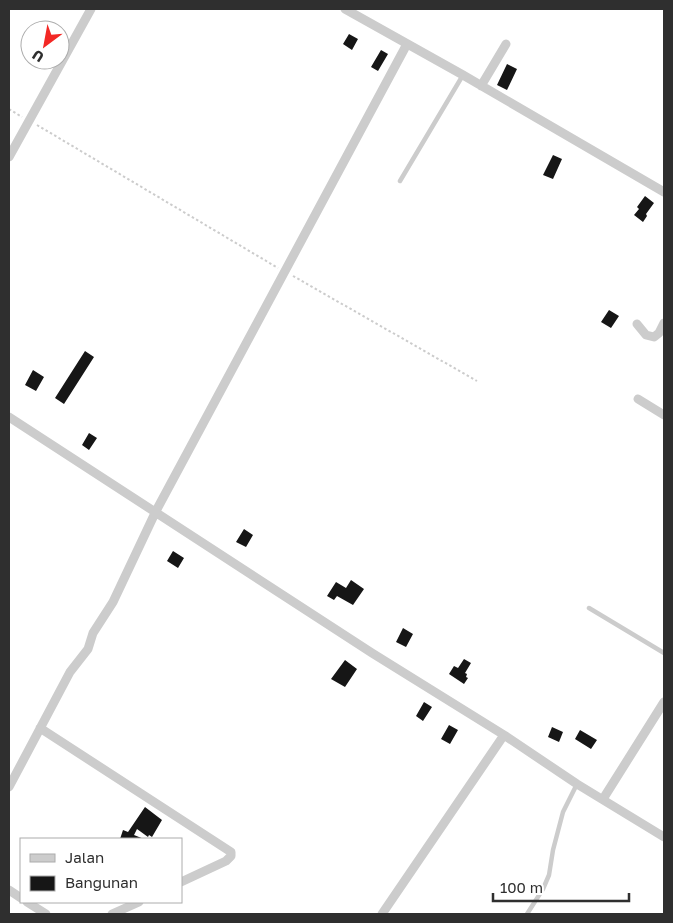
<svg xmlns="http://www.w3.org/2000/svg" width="673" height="923" font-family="'Golos Text',sans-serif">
<rect width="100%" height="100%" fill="#fff"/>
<path fill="#161616" d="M349,34L358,39L352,50L343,44Z
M381,50L388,54L378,71L371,67Z
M507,64L517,69L507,90L497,85Z
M553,155L562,159L553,179L543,175Z
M645,196L654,203L646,214L647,216L643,222L634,215L639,209L637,207Z
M609,310L619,316L611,328L601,322Z
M85,351L94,357L64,404L55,398Z
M33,370L44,377L36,391L25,385Z
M89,433L97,438L89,450L82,445Z
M244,529L253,535L246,547L236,542Z
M173,551L184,558L178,568L167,561Z
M351,580L364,589L353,605L337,596L334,600L327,596L336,582L346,588Z
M403,628L413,634L406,647L396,642Z
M464,659L471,663L465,673L467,674L466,677L468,678L464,684L449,674L454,666L458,668Z
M345,660L357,669L345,687L331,679Z
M424,702L432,707L423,721L416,716Z
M449,725L458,730L450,744L441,739Z
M552,727L563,732L559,742L548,737Z
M580,730L597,740L591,749L575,739Z
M145,807L162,820L152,837L149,835L148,837L137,829L134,835L144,839H120L123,830L128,832Z"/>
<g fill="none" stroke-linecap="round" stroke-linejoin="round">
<path stroke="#ccc" stroke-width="2" stroke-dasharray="2.5 2.5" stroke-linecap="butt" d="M9,109L22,117
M37,125L278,268
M293,276L477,381"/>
<path stroke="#ccc" stroke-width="4.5" d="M400,181L463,75
M589,608L664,653
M527,914L543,889L549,875L553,850L563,812L577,784"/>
<path stroke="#ccc" stroke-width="9" d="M345,9L463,75L664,192
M481,86L506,44
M9,157L91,9
M637,324L646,335L654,337L659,333L664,323
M638,399L664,415
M9,417L372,653L504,735L577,784L664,837
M40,728L231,852V856L226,861L181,882
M9,787L70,672L88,649L93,633L113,602L156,511L407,44
M603,799L664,702
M9,890L21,898
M27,902L46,914
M112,914L139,902
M382,914L504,735"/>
</g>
<rect width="673" height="923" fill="none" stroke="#2f2f2f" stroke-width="20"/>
<rect x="20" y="838" width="162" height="65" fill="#ffffff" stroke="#acacac"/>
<rect x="30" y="854" width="25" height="8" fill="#cccccc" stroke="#acacac"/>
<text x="65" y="863" font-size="15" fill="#2f2f2f">Jalan</text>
<rect x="30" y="876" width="25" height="15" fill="#161616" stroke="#acacac"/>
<text x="65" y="888" font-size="15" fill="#2f2f2f">Bangunan</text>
<g transform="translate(45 45) rotate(212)"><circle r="24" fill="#ffffff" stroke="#acacac"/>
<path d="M0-4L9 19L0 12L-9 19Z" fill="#f32825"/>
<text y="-8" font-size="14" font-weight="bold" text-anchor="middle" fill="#2f2f2f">U</text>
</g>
<path d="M493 893v8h136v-8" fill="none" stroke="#2f2f2f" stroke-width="2.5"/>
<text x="500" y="893" font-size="15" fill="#2f2f2f" stroke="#ffffff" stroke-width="4" paint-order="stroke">100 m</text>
</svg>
